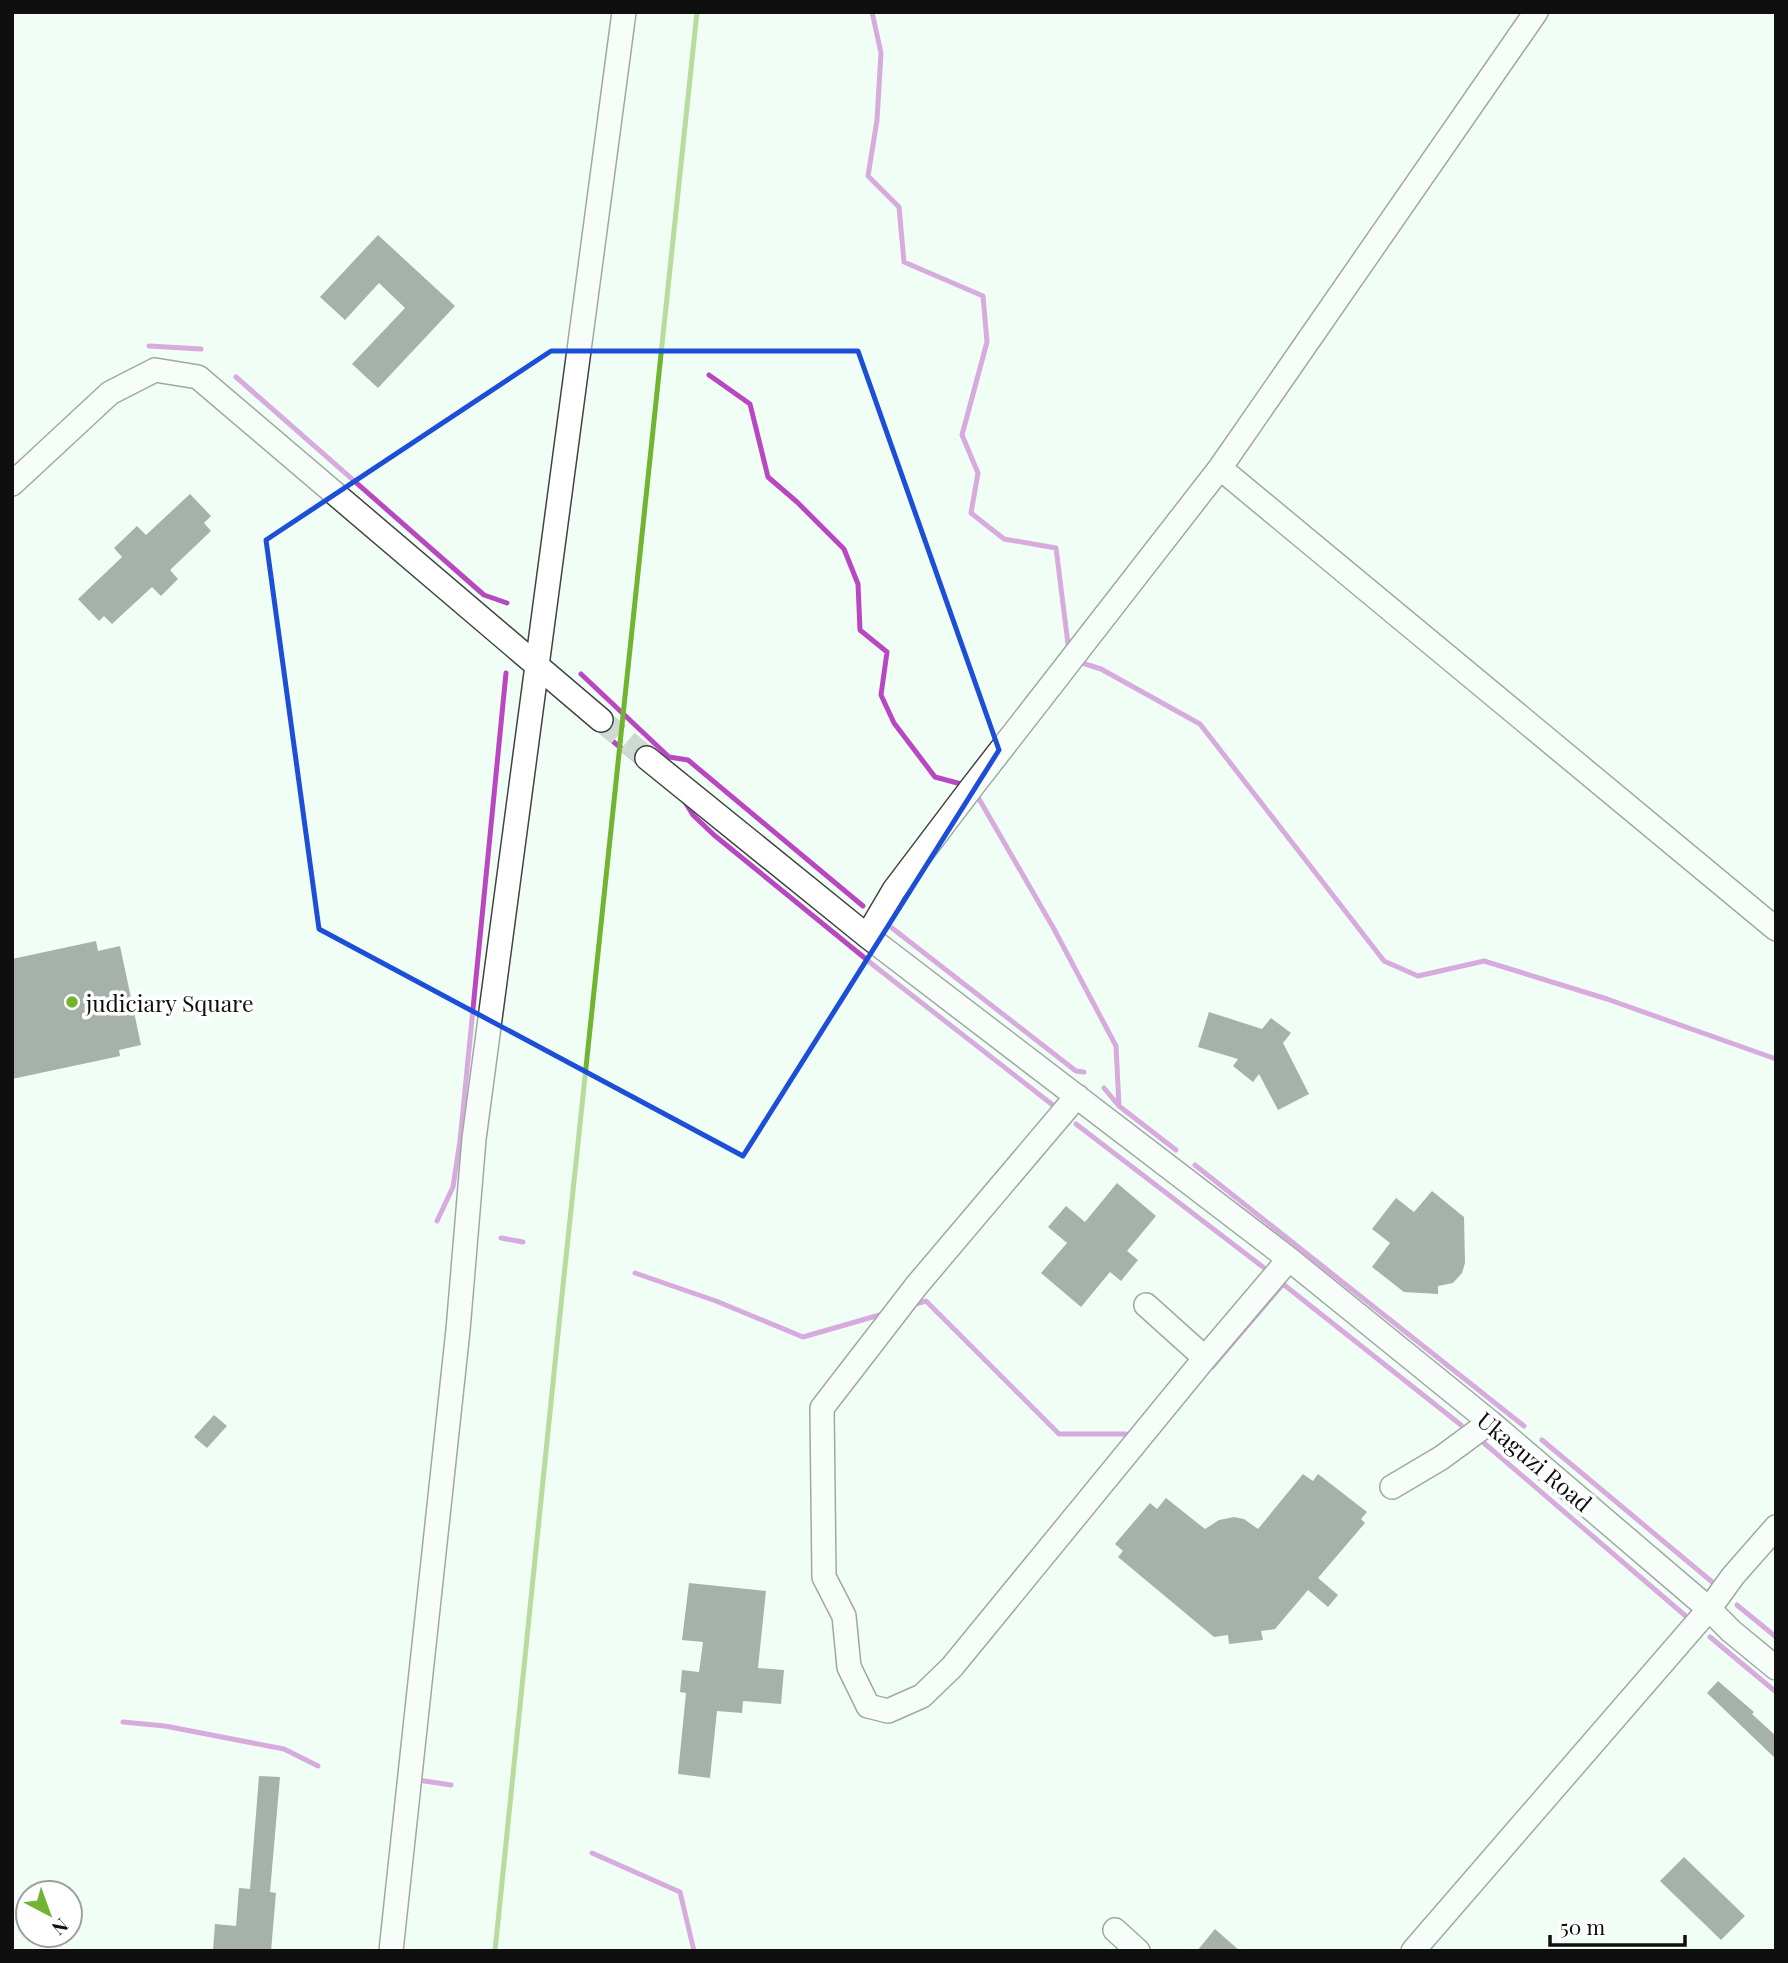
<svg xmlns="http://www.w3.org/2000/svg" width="1788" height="1963" font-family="'Playfair Display',serif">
<rect width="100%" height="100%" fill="#f1fef6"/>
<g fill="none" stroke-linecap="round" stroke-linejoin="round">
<path stroke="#ba47c2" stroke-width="5" d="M872,12L881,53L877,120L868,176L899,207L904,262L983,296L987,342L962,435L978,473L971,513L1004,539L1056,548L1069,652
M149,346L201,349
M709,375L750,404L768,477L797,502L844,549L858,584L860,630L887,652L881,695L894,723L935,777L965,785
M236,377L484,595L507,603
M1079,662L1101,669L1200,724L1384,961L1418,976L1484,961L1607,999L1776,1059
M581,674L669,757L688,760L863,906
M597,728L640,764
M975,792L1054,929L1116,1046L1119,1106
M685,802L693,815L714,835L877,968L1054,1106
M892,928L1076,1071L1084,1072
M1104,1088L1119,1106L1176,1150
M1076,1124L1263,1267
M1195,1165L1524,1426
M437,1221L453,1187L460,1141L506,673
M501,1238L523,1242
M635,1273L716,1301L803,1337L883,1314
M912,1305L926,1301L1059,1434H1126
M1212,1367L1283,1284L1461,1425
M1542,1440L1717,1586
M1484,1443L1688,1618
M1737,1605L1776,1637
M1710,1637L1776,1692
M123,1722L165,1726L284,1749L318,1766
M418,1780L451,1785
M592,1853L680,1892L694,1951"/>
</g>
<path fill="#4d564c" d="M378,235L455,306L378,388L352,364L405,308L379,283L345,320L320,297Z
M190,494L211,516L204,523L211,531L170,570L178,579L161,596L152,587L112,624L104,616L99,621L78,599L122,557L114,548L137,526L146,535Z
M96,941L98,951L120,946L141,1045L119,1050L120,1056L12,1079V959Z
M1209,1012L1262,1029L1271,1018L1291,1033L1283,1043L1309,1094L1278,1110L1259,1074L1253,1082L1233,1066L1238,1059L1198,1047Z
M1117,1183L1156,1216L1127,1251L1138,1260L1121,1281L1110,1272L1081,1307L1041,1273L1067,1243L1048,1227L1066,1206L1085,1222Z
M1432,1191L1464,1217L1465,1263L1462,1273L1453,1283L1438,1286V1294L1404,1292L1372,1267L1390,1243L1372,1229L1396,1198L1414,1212Z
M214,1415L227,1426L207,1448L194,1437Z
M1303,1474L1313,1481L1318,1474L1367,1512L1361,1519L1365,1523L1318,1578L1338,1595L1328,1607L1308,1590L1275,1629L1261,1631L1263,1640L1229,1644L1228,1635L1214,1637L1118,1557L1123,1551L1115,1544L1150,1503L1157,1509L1166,1498L1205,1529L1219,1520L1234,1517L1244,1519L1258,1529Z
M689,1583L766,1591L758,1668L784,1670L781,1704L743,1701L742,1713L717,1711L710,1778L678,1774L686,1693L680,1692L682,1670L699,1672L703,1642L682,1640Z
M1718,1681L1754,1712L1752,1714L1776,1736V1759L1707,1693Z
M259,1776L280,1777L270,1892L276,1893L271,1951L213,1950L215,1924L236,1926L239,1888L250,1889Z
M1684,1857L1745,1916L1721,1940L1660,1881Z
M1215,1929L1240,1951H1197Z"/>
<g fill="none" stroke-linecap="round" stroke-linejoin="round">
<path stroke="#cfdad3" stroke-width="23" stroke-dasharray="23 11" stroke-linecap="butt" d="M601,720L647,758"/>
<g stroke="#424242" stroke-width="26">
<path id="minor" d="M1220,468L1776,929
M12,484L110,393L155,370L198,377L601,720
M647,758L867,936L1289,1259L1490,1422L1709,1609L1731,1631L1776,1668
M867,936L894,890L972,787L1220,468L1536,12
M1077,1096L917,1285L822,1408L824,1577L844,1616L849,1667L868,1706L888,1711L922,1696L952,1667L1205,1358
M1146,1305L1205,1358L1289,1259
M1392,1487L1441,1458L1490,1422
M1115,1930L1138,1951
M391,1951L458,1330L474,1139L624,12
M1413,1951L1709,1609L1733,1576L1776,1527"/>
</g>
<use href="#minor" stroke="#fff" stroke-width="23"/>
<path stroke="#73b332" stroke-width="5" d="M495,1951L559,1324L697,12"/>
</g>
<path d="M0 0H1788V1963H0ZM551,351H858L999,750L743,1156L319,929L266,540Z" fill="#f1fef6" fill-opacity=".55" fill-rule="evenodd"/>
<path fill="none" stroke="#1d4ed8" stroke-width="5" stroke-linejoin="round" d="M551,351H858L999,750L743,1156L319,929L266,540Z"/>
<circle fill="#73b332" stroke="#fff" stroke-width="2.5" cx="72" cy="1002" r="7"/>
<g text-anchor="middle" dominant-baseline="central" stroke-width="7" stroke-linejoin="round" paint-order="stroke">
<g font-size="23" fill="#0f0f0f" stroke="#fff" text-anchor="start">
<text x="86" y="1002">judiciary Square</text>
</g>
<g font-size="23" fill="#0f0f0f" stroke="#fff">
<text transform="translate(1535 1461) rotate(40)">Ukaguzi Road</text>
</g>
</g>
<rect width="1788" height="1963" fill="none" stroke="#0f0f0f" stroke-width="28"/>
<g transform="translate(49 1914) rotate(139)"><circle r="33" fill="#ffffff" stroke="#9f9f9f" stroke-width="2"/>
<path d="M0-5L12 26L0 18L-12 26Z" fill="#73b332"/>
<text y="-10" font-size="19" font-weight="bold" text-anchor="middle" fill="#0f0f0f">N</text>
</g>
<path d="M1550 1935v10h135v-10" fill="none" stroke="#0f0f0f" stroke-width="3.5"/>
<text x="1560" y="1935" font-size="21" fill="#0f0f0f" stroke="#ffffff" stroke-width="5" paint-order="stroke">50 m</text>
</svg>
